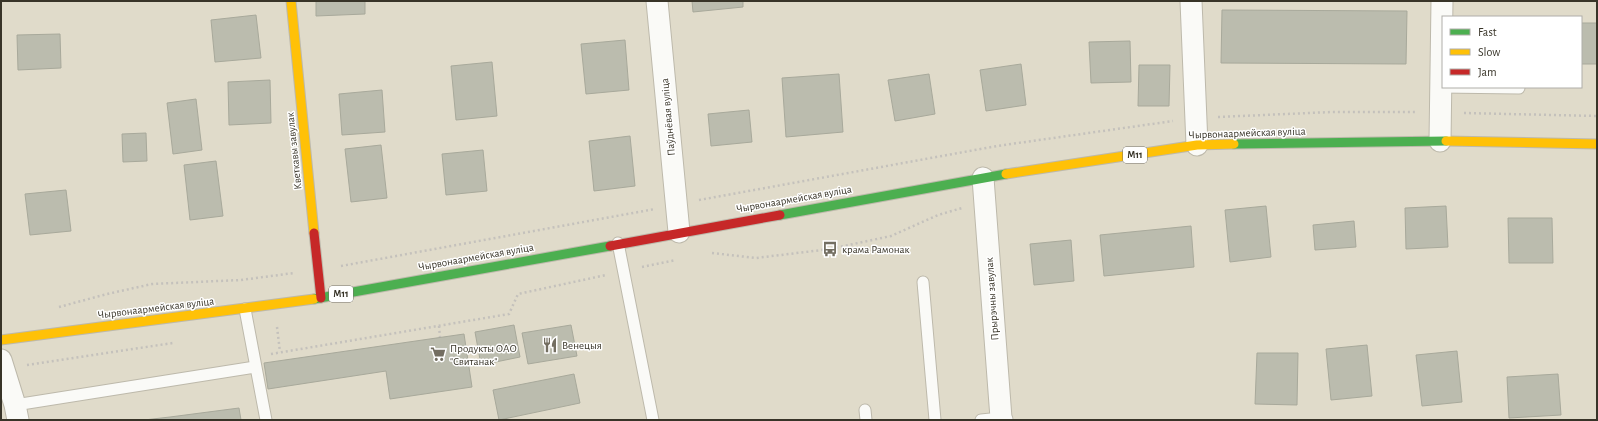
<svg xmlns="http://www.w3.org/2000/svg" width="1598" height="421" font-family="'Alegreya Sans',sans-serif">
<rect width="100%" height="100%" fill="#e0dbca"/>
<path fill="#bbbcae" stroke="#a8a99b" d="M316,1H365V14L316,16Z
M692,1H743V7L693,12Z
M1222,10L1407,11L1406,64L1221,63Z
M256,15L261,58L215,62L211,20Z
M1581,23H1597V64H1581Z
M60,34L61,68L18,70L17,35Z
M625,40L629,90L586,94L581,44Z
M1130,41L1131,82L1091,83L1089,42Z
M492,62L497,116L456,120L451,66Z
M1021,64L1026,105L986,111L980,70Z
M1139,65H1170L1169,106H1138Z
M839,74L843,132L786,137L782,78Z
M929,74L935,114L895,121L888,80Z
M270,80L271,123L229,125L228,82Z
M382,90L385,132L342,135L339,94Z
M196,99L202,150L173,154L167,103Z
M749,110L752,142L711,146L708,114Z
M146,133L147,161L123,162L122,134Z
M630,136L635,186L594,191L589,141Z
M381,145L387,198L351,202L345,149Z
M483,150L487,191L446,195L442,154Z
M216,161L223,216L190,220L184,165Z
M66,190L71,231L30,235L25,194Z
M1266,206L1271,257L1230,262L1225,210Z
M1446,206L1448,247L1406,249L1405,208Z
M1508,218H1552L1553,263H1509Z
M1354,221L1356,247L1315,250L1313,225Z
M1191,226L1194,267L1104,276L1100,235Z
M1071,240L1074,281L1034,285L1030,244Z
M514,325L520,357L481,365L475,332Z
M571,325L577,356L528,364L522,333Z
M464,334L472,387L390,399L386,371L268,389L264,363Z
M1367,345L1372,396L1331,400L1326,349Z
M1457,351L1462,402L1422,406L1416,355Z
M1257,353H1298L1297,405L1255,404Z
M574,374L580,403L499,420L493,390Z
M1558,374L1561,415L1509,418L1507,377Z
M239,408L241,420H144L170,417Z"/>
<g fill="none" stroke-linecap="round" stroke-linejoin="round">
<g stroke="#bdb9ab" stroke-width="13">
<path id="lane" d="M1441,87L1519,88
M618,243L653,420
M923,282L935,420
M245,309L266,420
M15,405L255,367
M865,410L866,420
M981,420L1001,418"/>
</g>
<g stroke="#bdb9ab" stroke-width="23">
<path id="street" d="M657,1L679,232
M1191,1L1197,145
M1440,141L1442,1
M983,178L1001,418L1002,420
M1,360L15,405L18,420"/>
</g>
<g stroke="#bdb9ab" stroke-width="11">
<path id="fast" d="M1234,144L1446,141
M780,215L1006,174
M314,299L610,246"/>
</g>
<g stroke="#bdb9ab" stroke-width="11">
<path id="slow" d="M291,1L314,233
M1446,141L1597,144
M1006,174L1197,145L1234,144
M1,340L314,299"/>
</g>
<g stroke="#bdb9ab" stroke-width="11">
<path id="jam" d="M314,233L321,298
M610,246L780,215"/>
</g>
<path stroke="#c4c1bc" stroke-width="2.5" stroke-dasharray="2 3" stroke-linecap="butt" d="M1464,113L1597,116
M1218,117L1332,112H1417
M699,200L997,146L1173,121
M712,253L756,258L830,249L891,236L938,215L962,208
M341,266L655,209
M642,267L676,260
M59,307L107,294L152,284L241,280L294,273
M439,326L440,337
M277,327L280,352
M271,354L509,314L518,294L606,275
M27,365L173,343"/>
<use href="#lane" stroke="#fafaf7" stroke-width="11"/>
<use href="#street" stroke="#fafaf7" stroke-width="21"/>
<use href="#fast" stroke="#4caf50" stroke-width="9"/>
<use href="#slow" stroke="#ffc107" stroke-width="9"/>
<use href="#jam" stroke="#c62828" stroke-width="9"/>
</g>
<defs>
<g id="bus-bare" transform="scale(1.2)"><path d="M-5-6H5V4H4V6H2V4H-2V6H-4V4H-5ZM-3.5-4V0h7V-4ZM-3.5 1.2v1.5H-2V1.2ZM2 1.2v1.5H3.5V1.2Z" fill="#736e61" stroke="#fff" stroke-width="2.5" paint-order="stroke"/></g>
<g id="restaurant-bare" transform="scale(1.2)"><path d="M-5-6h1v4h1v-4h1v4h1v-4h1v5L-1.5 .5V6h-2V.5L-5-1ZM5-6V6H3V1.5H1.5Q1.5-4 5-6Z" fill="#736e61" stroke="#fff" stroke-width="2.5" paint-order="stroke"/></g>
<g id="supermarket-bare" transform="scale(1.2)"><path d="M-6-5.5h2.5l.6 2H6L4.5 2H-2.5L-4.4-4H-6ZM-1.5 3.2a1.3 1.3 0 1 0 .1 0ZM3 3.2a1.3 1.3 0 1 0 .1 0Z" fill="#736e61" stroke="#fff" stroke-width="2.5" paint-order="stroke"/></g>
</defs>
<g fill-rule="evenodd">
<use href="#bus-bare" x="830" y="249"/>
<use href="#restaurant-bare" x="550" y="345"/>
<use href="#supermarket-bare" x="438" y="354"/>
</g>
<g text-anchor="middle" dominant-baseline="central" stroke-width="3" stroke-linejoin="round" paint-order="stroke">
<g fill="#fff" stroke="#747168" stroke-width="1">
<rect x="1123" y="147" width="24" height="16" rx="3"/>
<rect x="329" y="286" width="24" height="16" rx="3"/>
</g>
<g font-size="10" font-weight="bold" fill="#383428">
<text x="1135" y="155">М11</text>
<text x="341" y="294">М11</text>
</g>
<g font-size="11" fill="#383428" stroke="#fff">
<text transform="translate(668 117) rotate(-95)">Паўднёвая вуліца</text>
<text transform="translate(1247 133) rotate(-2)">Чырвонаармейская вуліца</text>
<text transform="translate(294 151) rotate(-96)">Кветкавы завулак</text>
<text transform="translate(794 199) rotate(-10)">Чырвонаармейская вуліца</text>
<text transform="translate(476 257) rotate(-10)">Чырвонаармейская вуліца</text>
<text transform="translate(992 299) rotate(-94)">Прырэчны завулак</text>
<text transform="translate(156 308) rotate(-7)">Чырвонаармейская вуліца</text>
</g>
<g font-size="11" fill="#383428" stroke="#fff" text-anchor="start">
<text x="842" y="249">крама Рамонак</text>
<text x="562" y="345">Венецыя</text>
<text x="450" y="348">Продукты ОАО<tspan x="450" dy="13">"Свитанак"</tspan></text>
</g>
</g>
<rect width="1598" height="421" fill="none" stroke="#383428" stroke-width="4"/>
<rect x="1442" y="16" width="140" height="72" fill="#ffffff" stroke="#afaea9"/>
<rect x="1450" y="29" width="20" height="6" fill="#4caf50" stroke="#afaea9"/>
<text x="1478" y="36" font-size="12" fill="#383428">Fast</text>
<rect x="1450" y="49" width="20" height="6" fill="#ffc107" stroke="#afaea9"/>
<text x="1478" y="56" font-size="12" fill="#383428">Slow</text>
<rect x="1450" y="69" width="20" height="6" fill="#c62828" stroke="#afaea9"/>
<text x="1478" y="76" font-size="12" fill="#383428">Jam</text>
</svg>
